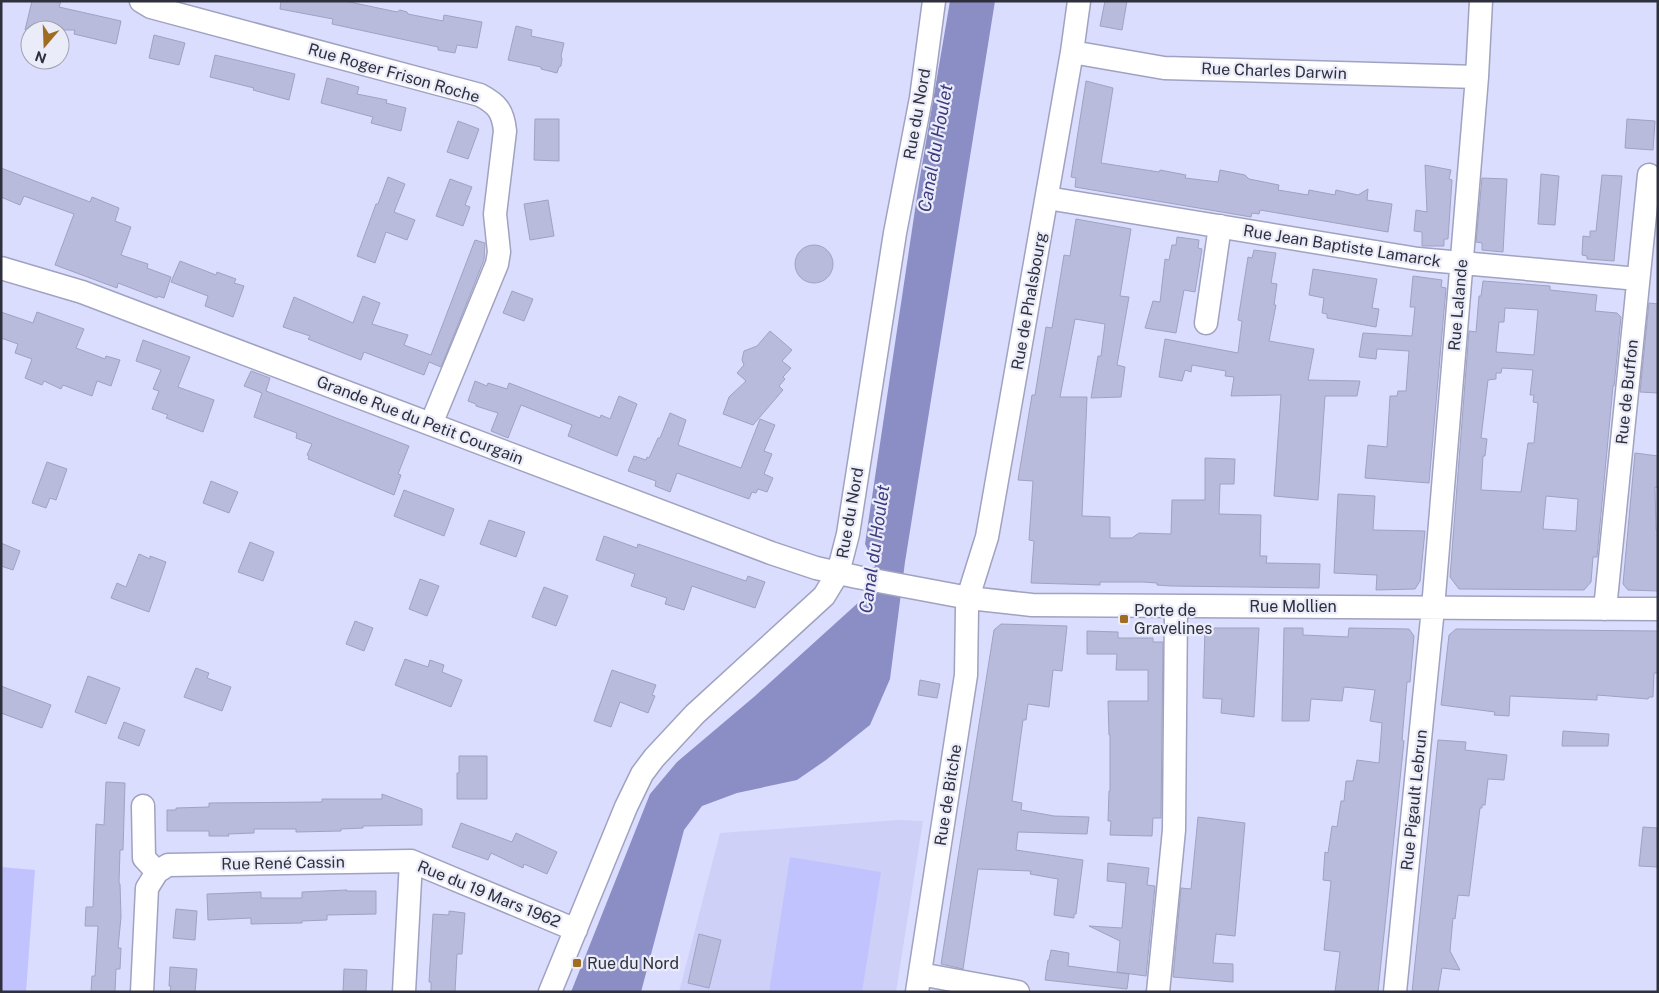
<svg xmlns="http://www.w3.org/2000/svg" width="1659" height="993" font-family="'Public Sans',sans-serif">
<rect width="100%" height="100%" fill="#dbddfe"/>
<path fill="#ced0f8" d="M898,820L923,821L896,992H679L720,833Z"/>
<path fill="#c0c3fe" d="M790,857L881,872L862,992H769Z
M1,867L35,870L26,992H1Z"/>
<path fill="#8b8dc5" d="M950,1H995L905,562L890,679L870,725L826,760L797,780L737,793L702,806L684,830L641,992H571L650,794L677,762L755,696L870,592L875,564L865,544L919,183Z"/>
<path fill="#b8bbdb" stroke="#a0a2c1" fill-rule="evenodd" d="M32,1H61L59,7L121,21L116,44L74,34L75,30H25Z
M281,1H345L397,12L400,10L407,12L408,14L443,21L444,15L482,22L477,48L457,45L455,53L438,50V47L332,24L333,19L280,9Z
M1105,1H1127L1122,30L1100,26Z
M516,26L532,30L531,36L564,43L561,56L562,59L561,66L559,67L557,73L541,69V67L508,60Z
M154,35L185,43L179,65L149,58Z
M215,55L295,74L289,100L253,90L254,88L210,77Z
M327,78L359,87L357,94L387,100L386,103L406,108L401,131L371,123L373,117L321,103Z
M1086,81L1113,88L1101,163L1159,172L1160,170L1186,175L1185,178L1218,182L1220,170L1245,175L1249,179L1279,185L1278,190L1308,195L1309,190L1335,195L1336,190L1358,195L1368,189L1367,200L1392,204L1388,232L1260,210L1259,214L1252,213L1251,217L1075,187L1076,178L1071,177Z
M535,119H559V161L534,160Z
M1627,119L1655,121L1653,150L1625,148Z
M458,121L479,129L468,159L447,152Z
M1425,165L1451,170L1449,179L1452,180L1448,239H1444V246H1422V232L1414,231L1416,210L1427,212Z
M1,168L90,202L92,197L119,208L115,221L131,227L121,255L148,264L147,268L171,277L164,298L158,296L157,298L118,283L117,288L55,265L74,214L24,196L20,205L1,197Z
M1541,174L1559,176L1555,225L1538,224Z
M1602,175L1622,176L1614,261L1587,259V256L1582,255L1583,236L1590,237V231H1596Z
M388,177L405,184L394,212L415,220L407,240L386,232L375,263L357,256L376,204H378Z
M1482,178L1507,179L1503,252L1482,250V243L1476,242Z
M450,179L472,187L465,205L470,207L463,226L436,216Z
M548,200L554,236L530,240L524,204Z
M1076,219L1131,229L1120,296L1129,297L1117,365L1125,367L1121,397L1091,398L1098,356H1101L1105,324L1075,319L1060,397H1087L1082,516L1110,517V538H1132L1139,533L1171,534L1172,500H1205V458L1235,459L1234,484H1220L1219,514L1261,515L1260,556H1267L1266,563L1320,564L1319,588L1171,586L1157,585V583L1143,582H1100V585L1031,583L1034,541L1029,540L1033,481L1018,480L1032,395H1035L1046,327L1052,328L1064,255L1070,256Z
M1177,237L1199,240L1198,248L1202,249L1195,292L1184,290L1176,333L1145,328L1153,301L1160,302L1165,259L1169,260L1172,245H1176Z
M475,240L485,243L484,260L441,367L429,362L424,375L364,352L361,360L308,339L310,336L283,327L294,297L353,323L363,296L380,303L372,324L408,335L404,345L431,355Z
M795 264a19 19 0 1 1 38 0a19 19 0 1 1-38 0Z
M1254,250L1276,253L1271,283L1277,284L1274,305H1276L1269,341L1314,349L1308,380L1360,381L1357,396H1325L1318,500L1274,496L1281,395L1231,396L1234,377L1225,376L1226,371L1192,365L1191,372L1185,370L1182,381L1159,377L1165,339L1238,353L1242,321L1238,320L1248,257L1252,258Z
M180,261L216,275L217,272L236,279L234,283L244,286L233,317L205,306L208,296L171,282Z
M1313,269L1377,279L1372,308L1379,309L1376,327L1327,318V314L1322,313L1324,298L1309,295Z
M1413,276L1442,280L1441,287L1446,288L1429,483L1365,478L1368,445L1387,447L1390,396H1397L1398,391H1406L1409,351L1377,349L1376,359L1359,357L1363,333L1412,336L1415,307H1410Z
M1483,281L1550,286V290L1597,295L1595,311L1617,313L1621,317L1614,386H1613L1597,557H1593L1591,582L1584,590L1459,589L1450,577L1469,331L1476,332L1479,296H1481ZM1505,308L1538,310L1534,355L1496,352L1499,322H1504ZM1502,368L1533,370L1530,395H1534L1533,402L1538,403L1534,443H1528L1521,492L1481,490L1483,456H1485L1487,439L1481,438L1488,380L1496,379V373H1501ZM1546,496L1578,499L1576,531L1543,529Z
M512,291L533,299L524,321L503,313Z
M1649,303L1658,304V393L1640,392Z
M1,312L33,323L37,312L84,329L76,348L105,359L106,356L120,360L111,386L97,381L92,396L63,385L61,389L44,381L42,385L25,378L32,359L15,353L18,344L1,338Z
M770,331L792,350L782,361L791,368L783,377L785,379L779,386L783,390L753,425L723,414L729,397L746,381L737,373L744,365L742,360L744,351L757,346Z
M143,340L190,357L178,387L214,400L203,432L166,418L168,415L152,409L159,391L153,389L161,370L136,361Z
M251,371L270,378L266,391L409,446L398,474L401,475L394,495L308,459L309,456L307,455L312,444L296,438L297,433L254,417L262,393L244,386Z
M475,381L487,386L488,383L507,389L509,383L600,418L601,415L610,419L619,396L637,404L617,456L568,436L572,425L521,405L508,438L491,431L498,413L476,406V404L468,401Z
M670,413L686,420L678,445L741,468L760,419L775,425L764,451L772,454L764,474L773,478L767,492L758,489L756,493L752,492L749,499L677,473L670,492L655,486L656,481L628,471L634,456L646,460L647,457L649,458L658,438H660Z
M1635,453L1658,456V488L1655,487L1656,530H1658V591L1628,590L1623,584Z
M47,462L67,469L56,500L50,498L46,508L32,503Z
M211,481L238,492L229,513L203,503Z
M404,490L454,509L444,536L394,516Z
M1338,494L1375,496L1373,530L1425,531L1420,581L1415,589L1376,590L1377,575L1334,573Z
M489,520L525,532L516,557L480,544Z
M604,536L637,548L638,544L746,581L748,576L765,582L755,608L692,586L684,610L665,604L667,598L631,586L635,574L596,560Z
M250,542L274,552L263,581L238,572Z
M1,543L20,551L13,570L1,566Z
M139,554L150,559V556L166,562L149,612L111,598L117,583L126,587Z
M420,579L439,586L427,616L409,609Z
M544,587L568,596L556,626L532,617Z
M355,621L373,628L364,651L346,644Z
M1001,624L1067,626L1062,671L1053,670L1049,707L1028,704L1026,720H1023L1012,801L1022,803L1021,810L1054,816L1089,817L1087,834L1018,832L1016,850L1083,860L1076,914H1074V918L1054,915L1058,879L1030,874L1031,871L978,869L963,969L941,964L994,630Z
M1205,628H1259L1254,717L1221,713L1222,699L1203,698Z
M1284,628H1303V635L1348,637L1349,628L1409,629L1414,636L1410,682H1407L1402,740L1404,741L1378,992H1335L1340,952L1324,950L1331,881L1323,880L1325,852L1328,853L1332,826L1337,827L1341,801H1344L1346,781H1353L1357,760L1379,763L1382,723L1370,721L1375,690L1344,687L1342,701L1311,699L1309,721H1282Z
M1456,629L1658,631V673H1654L1653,697H1649L1648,699L1597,695V700L1510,696L1509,716L1494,715L1495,712L1441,705L1449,635Z
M1087,631L1118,632V638H1153V642H1163L1161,818H1153L1152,836L1110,835L1111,821H1108L1109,791H1110V735H1109L1108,701H1148V670H1116L1117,654H1087Z
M405,659L428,667L430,660L444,665L442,672L462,680L451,707L395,685Z
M196,668L209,673L207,678L231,687L222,711L184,697Z
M612,670L656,685L652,695L655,696L648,713L620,702L611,727L594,721Z
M88,676L120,688L106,724L75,712Z
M920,680L940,684L937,698L918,695Z
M1,686L51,705L42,728L1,713Z
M124,722L145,730L139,746L118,738Z
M1563,731L1609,734L1608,746H1562Z
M1438,740L1466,742L1465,750L1507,755L1504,780L1488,779L1485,805H1482V808H1480L1469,896L1458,895L1455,919L1453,918L1450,951L1460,970L1442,968L1438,992H1412Z
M459,756H487V799H457V773H459Z
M106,782L125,783L123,850H120L119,883L120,884L121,917L118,948H121L120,969H116L115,992H91L92,976H95L98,926H85L86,907H93L96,824L104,825Z
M382,794L422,809V825L363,826V828L341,829V831L296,832V829H254V833L228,834L229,836H209V831H167V810H176V808L209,807V803L322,802V799H382Z
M1198,817L1245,823L1235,936L1216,934L1213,963L1233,964V982L1173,977L1181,888L1191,889Z
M461,823L512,842L516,833L557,852L547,874L524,864L523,868L491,853L488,860L452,847Z
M1643,827L1657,828L1658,867L1639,866Z
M1108,863L1149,868L1147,885L1155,886L1146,976L1117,972L1120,941L1089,926L1122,928L1126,883L1107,881Z
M347,890V891H376V914L327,915V920L302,921V923L251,924V918L208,920L207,894L261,892V898H302V892Z
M176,909L197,911L195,940L173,938Z
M449,911L465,913L462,954H457L455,992H431V982H429L433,914L449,915Z
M699,934L721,940L709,988L688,983Z
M1051,950L1069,953L1068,966L1129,974L1127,989L1045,980L1048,960H1049Z
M170,967L197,969L195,992H170L171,986H169Z
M344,969L367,970L366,992H343Z"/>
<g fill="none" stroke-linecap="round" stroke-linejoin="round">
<g stroke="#a0a2c1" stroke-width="25">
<path id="minor" d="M141,1L151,7L480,95C497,104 503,111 505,131L495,214L499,252L497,264L431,424
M1072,52L1164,68L1477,77
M1047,198L1418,259L1638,279
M1,268L82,292L771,553L816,568L857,577L969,598L1032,605L1658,609
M1206,323L1220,226
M1605,609L1649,175
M143,806L144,858L157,872
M920,974L1018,992
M142,992L147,888L157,872L168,865L411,861L576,930
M404,992L411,861
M550,992L626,807L642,774L654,758L695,714L824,596L838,573L848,534L895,233L921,98L934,1
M917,992L966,675L967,609L971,588L987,537L993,503L1072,52L1079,1
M1158,992L1174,830L1176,606
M1395,992L1433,608L1477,77L1481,1"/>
</g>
<use href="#minor" stroke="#fff" stroke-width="22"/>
</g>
<g fill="#9f6c22" stroke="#ebecf9" stroke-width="2">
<rect x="1119" y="614" width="10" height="10" rx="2.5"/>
<rect x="572" y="958" width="10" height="10" rx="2.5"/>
</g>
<g text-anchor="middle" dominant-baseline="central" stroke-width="4.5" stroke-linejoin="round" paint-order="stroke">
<g font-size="16" fill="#2f303d" stroke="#ebecf9">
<text transform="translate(1274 71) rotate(2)">Rue Charles Darwin</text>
<text transform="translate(394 73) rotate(16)">Rue Roger Frison Roche</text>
<text transform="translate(917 114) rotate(-80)">Rue du Nord</text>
<text transform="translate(1342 246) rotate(9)">Rue Jean Baptiste Lamarck</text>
<text transform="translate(1029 301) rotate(-80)">Rue de Phalsbourg</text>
<text transform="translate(1458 305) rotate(-85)">Rue Lalande</text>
<text transform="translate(1627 392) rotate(-84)">Rue de Buffon</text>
<text transform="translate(420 420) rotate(21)">Grande Rue du Petit Courgain</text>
<text transform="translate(850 513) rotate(-80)">Rue du Nord</text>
<text x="1293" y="606">Rue Mollien</text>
<text transform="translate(948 795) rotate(-81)">Rue de Bitche</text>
<text transform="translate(1414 800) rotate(-84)">Rue Pigault Lebrun</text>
<text transform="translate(283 863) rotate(-1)">Rue René Cassin</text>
<text transform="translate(489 894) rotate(22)">Rue du 19 Mars 1962</text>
</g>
<g font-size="16" fill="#2f303d" stroke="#ebecf9" text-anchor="start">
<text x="1134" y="610">Porte de<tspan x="1134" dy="18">Gravelines</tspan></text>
<text x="587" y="963">Rue du Nord</text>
</g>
<g font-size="18" font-style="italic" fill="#3d3a7f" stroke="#ebecf9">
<text transform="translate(935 148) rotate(-80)">Canal du Houlet</text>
<text transform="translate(874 549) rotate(-82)">Canal du Houlet</text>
</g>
</g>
<rect width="1659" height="993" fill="none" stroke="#2f303d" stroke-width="5"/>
<g transform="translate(45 45) rotate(199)"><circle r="24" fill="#ebecf9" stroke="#a0a1ae"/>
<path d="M0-4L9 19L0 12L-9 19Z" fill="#9f6c22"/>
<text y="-8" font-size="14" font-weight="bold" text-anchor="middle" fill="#2f303d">N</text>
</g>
</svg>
